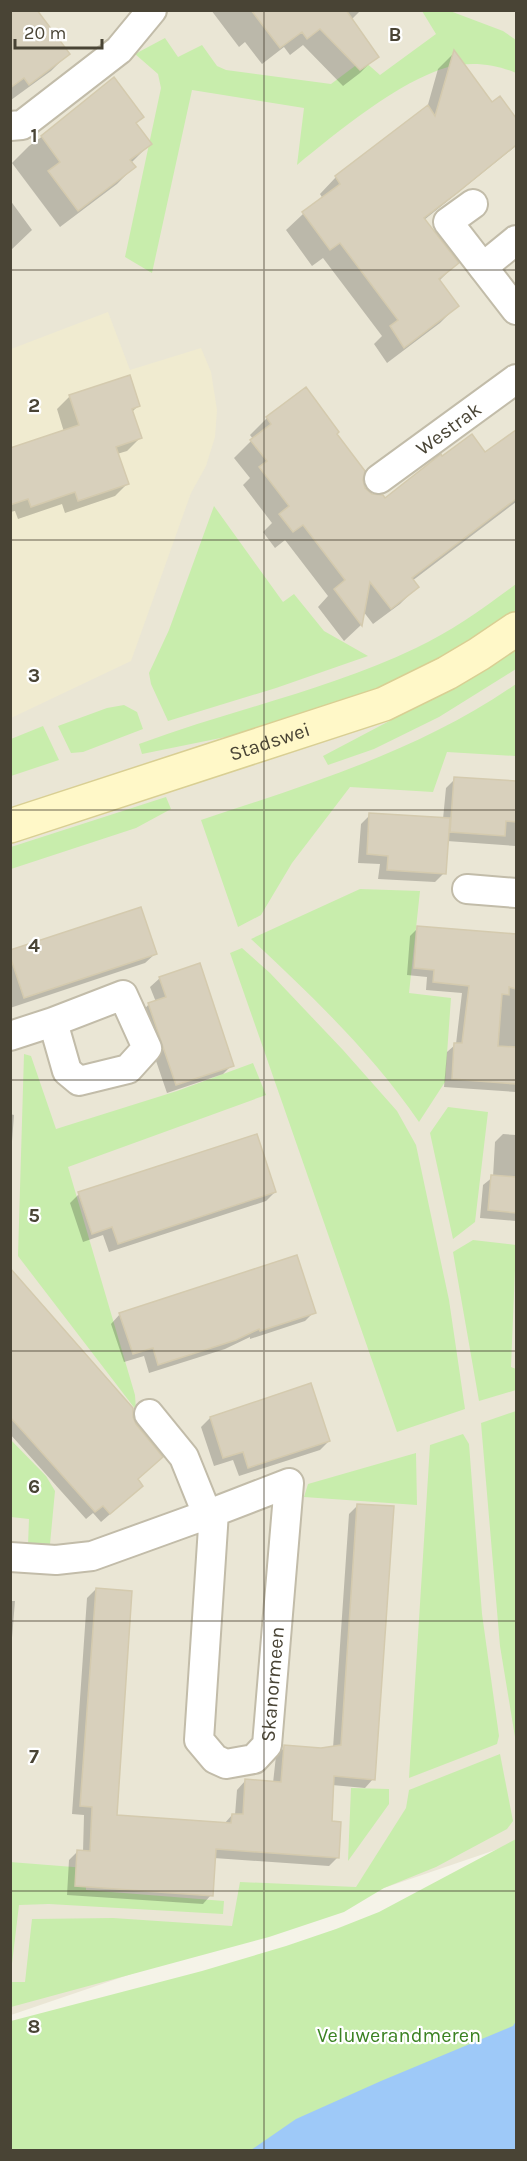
<svg xmlns="http://www.w3.org/2000/svg" width="527" height="2161" font-family="Karla,sans-serif">
<rect width="100%" height="100%" fill="#f5f3e8"/>
<path fill="#eae6d5" d="M10,11H516V1843L11,2015Z"/>
<path fill="#f0ebd0" d="M108,312L130,370L201,348L211,372L217,410L215,437L206,466L191,493L131,661L11,718V349Z"/>
<path fill="#c8edac" d="M422,11H450L503,31L516,40V73C496,64 471,61 448,67C399,81 337,132 297,165L304,108L192,90L152,273L125,257L161,88L158,74L135,54L165,38L178,57L202,45L217,66L226,70L331,84L363,60L380,75L436,34Z
M214,506L283,602L294,594L324,631L368,656L276,688L168,721L151,684L149,673L169,630Z
M516,584V610L478,637L408,677L265,729L142,754L139,744C231,710 328,690 416,648C452,631 485,607 516,584Z
M516,648V669L439,717L374,749L328,765L323,756L467,680Z
M516,684V756L447,752L433,792L350,787L292,863L261,915L238,927L201,820C310,784 421,750 516,684Z
M124,705L137,712L143,729L83,752L71,753L58,726L107,708Z
M43,726L59,760L11,776V739Z
M166,797L171,809L136,828L11,869V847Z
M360,889L420,891L409,993L451,998L445,1082L419,1122C372,1053 312,996 251,939Z
M242,948L270,973L343,1050L397,1111L416,1145L449,1300L465,1409L397,1432L230,953Z
M24,1054L31,1056L56,1129L177,1091L253,1063L266,1095L68,1167L135,1395L136,1410L18,1256Z
M448,1107L488,1112L475,1222L453,1239L430,1133Z
M473,1240L516,1245L511,1367L516,1369V1390L479,1401L453,1252Z
M516,1411V1737H515L500,1646L481,1423Z
M463,1434L469,1444L482,1614L499,1736L497,1744L409,1778L430,1445Z
M10,1439L46,1476L55,1491L50,1544L28,1545L29,1519L11,1517Z
M416,1453L417,1505L304,1497L308,1484Z
M500,1754L513,1821L507,1829L436,1867L384,1888L344,1912L269,1937L11,2007V1982H25L32,1919L113,1918L232,1926L240,1882L356,1887L406,1808L409,1790Z
M351,1788L389,1789V1804L348,1861Z
M516,1839V2150H11V2021L202,1971L286,1946L336,1929L379,1912Z
M10,1862L86,1868V1890L224,1901L223,1914L49,1904L19,1905L11,1972Z"/>
<path fill="#9ec9f8" d="M516,2021V2150H251L296,2119L381,2081L513,2026Z"/>
<path fill="#0003" d="M10,10L68,54L51,71L11,100Z
M211,10H361L351,20L377,56L360,73L343,86L303,45L290,55L284,47L262,64L245,42L239,47Z
M454,53L492,104L514,117L516,115V146L424,220L457,263L439,281L457,306L440,323L387,363L374,344L382,336L323,258L312,266L286,230L303,214L323,199L320,194L336,177L427,108L438,69Z
M135,124L150,144L131,163L134,167L117,184L60,227L12,163L29,146L58,125Z
M10,200L32,230L10,251Z
M70,396L138,406L131,413L140,438L127,451L117,454L128,483L115,496L65,513L62,504L18,519L15,511L10,512V445L12,449L64,432L57,409Z
M267,418L335,434L364,489L371,495L384,500L485,454L516,431V502L412,581L417,587L400,604L373,624L363,611L361,625L344,641L318,607L328,596L285,540L275,548L263,532L272,523L243,485L250,478L234,458L253,439L250,435Z
M455,779L516,782V846L447,841L444,873L435,882L378,879L380,864L358,863L361,824L370,815L443,819L446,788Z
M418,928L516,935V1092L444,1087L447,1052L456,1044L462,993L426,990L427,977L407,975L410,936Z
M10,951L155,954L145,963L10,1008Z
M160,978L232,1065L223,1074L167,1093L140,1014L149,1004L156,1002L150,987Z
M10,1114L14,1115L10,1168Z
M503,1134L516,1135V1221L480,1218L483,1185L493,1177L495,1142Z
M275,1192L266,1201L109,1252L103,1235L83,1242L70,1203L79,1194Z
M314,1312L305,1321L250,1339V1337L225,1349L149,1373L144,1356L124,1362L111,1324L120,1314Z
M10,1317L131,1418L136,1479L133,1494L101,1522L93,1513L86,1519L10,1434Z
M310,1385L329,1441L320,1450L239,1476L233,1460L214,1466L201,1427L210,1418Z
M358,1505L373,1779L365,1788L332,1785L330,1823L338,1857L329,1866L214,1858L211,1895L203,1904L67,1895L69,1860L78,1851L83,1852L84,1815L72,1814L87,1598L96,1589L115,1817L224,1824L232,1815H235L237,1790L245,1781L273,1783L276,1756L285,1747L321,1749L333,1748L349,1514Z
M10,1601H15L10,1662Z"/>
<path fill="#d8d0bc" stroke="#d4caae" stroke-width="1.5" d="M10,10H37L70,54L29,85L24,78L10,88Z
M251,10H346L379,57L360,70L320,29L307,39L302,32L280,48Z
M454,50L492,102L500,96L516,118V145L457,193L424,218L459,263L439,279L459,306L404,348L390,326L398,320L340,243L330,250L302,212L340,184L335,176L428,105L435,116Z
M114,77L144,117L136,123L152,144L130,160L136,167L78,211L48,171L60,162L41,136Z
M130,375L140,406L132,409L142,438L116,447L129,484L78,501L75,492L31,507L28,499L10,505V448L79,425L69,395Z
M306,387L339,432L337,434L365,471L363,480L365,488L372,494L383,495L385,498L441,454L442,456L472,434L485,452L516,430V499L412,578L419,587L391,609L370,582L362,626L334,589L345,580L303,525L293,532L279,514L289,506L259,467L267,461L250,440L271,424L266,417Z
M454,777L516,781V822L506,821L505,836L450,832Z
M369,813L450,818L446,874L387,870L388,856L367,854Z
M141,907L157,954L24,998L10,956V950Z
M417,926L516,934V989L509,987V995L502,994L498,1046L516,1047V1084L452,1079L454,1043H462L469,986L433,982L434,970L414,968Z
M200,963L234,1066L176,1085L148,1003L166,997L159,977Z
M257,1134L276,1192L118,1244L112,1227L92,1234L78,1192Z
M491,1175L516,1177V1213L488,1210Z
M297,1255L316,1313L260,1331L259,1329L236,1340L158,1365L153,1348L133,1354L119,1313Z
M10,1268L133,1408V1417L136,1424L163,1457L138,1479L143,1486L110,1514L103,1506L95,1512L10,1417Z
M311,1383L330,1441L248,1468L243,1452L223,1458L210,1417Z
M357,1504L394,1506L375,1780L334,1776L332,1821L341,1822L339,1858L216,1849L213,1896L75,1886L77,1850L90,1851L92,1807L80,1806L96,1588L132,1591L117,1815L231,1823L232,1814H243L245,1779L281,1782L284,1745L321,1748L341,1745Z"/>
<g fill="none" stroke-linecap="round" stroke-linejoin="round">
<g stroke="#c2bca9" stroke-width="32">
<g id="street">
<path d="M10,126L22,125L119,50L152,10"/>
<path d="M473,204L448,222L516,310"/>
<path d="M483,267L516,240"/>
<path id="s1" d="M379,479L516,379"/>
<path d="M467,889L516,893"/>
<path d="M10,1036L53,1022L123,995L147,1048L128,1069L79,1081L67,1071L53,1022"/>
<path d="M149,1414L184,1457L207,1514"/>
<path id="s2" d="M10,1557L56,1560L92,1556L214,1512L199,1740L215,1759L226,1764L254,1759L267,1745L289,1483L214,1512"/>
</g>
</g>
<g stroke="#d9cf93" stroke-width="36">
<g id="secondary">
<path id="s3" d="M10,826L384,704L447,673L479,654L516,629"/>
</g>
</g>
<use href="#street" stroke="#fff" stroke-width="28"/>
<use href="#secondary" stroke="#fff8c8" stroke-width="33"/>
</g>
<path fill="none" stroke="#494435" stroke-width="1.5" stroke-opacity="0.55" d="M264,10V2150M10,270H516M10,540H516M10,810H516M10,1080H516M10,1351H516M10,1621H516M10,1891H516"/>
<g text-anchor="middle" dominant-baseline="central" stroke-width="4.5" stroke-linejoin="round" paint-order="stroke">
<g font-size="20" fill="#494435" stroke="#fff">
<text stroke="none"><textPath href="#s1" startOffset="86">Westrak</textPath></text>
<text stroke="none"><textPath href="#s3" startOffset="273">Stadswei</textPath></text>
<text stroke="none"><textPath href="#s2" startOffset="586">Skanormeen</textPath></text>
</g>
<g font-size="20" fill="#3b8222" stroke="#fff">
<text x="399" y="2035">Veluwerandmeren</text>
</g>
</g>
<g font-size="20" text-anchor="middle" font-weight="bold" fill="#494435" stroke="#fff" stroke-width="4.5" stroke-linejoin="round" paint-order="stroke">
<text x="395" y="41">B</text>
<text x="34" y="142">1</text>
<text x="34" y="412">2</text>
<text x="34" y="682">3</text>
<text x="34" y="952">4</text>
<text x="34" y="1222">5</text>
<text x="34" y="1493">6</text>
<text x="34" y="1763">7</text>
<text x="34" y="2033">8</text>
</g>
<rect width="527" height="2161" fill="none" stroke="#494435" stroke-width="24"/>
<path d="M15 39v9h87v-9" fill="none" stroke="#494435" stroke-width="3"/>
<text x="24" y="39" font-size="18" fill="#494435" stroke="#ffffff" stroke-width="4.5" paint-order="stroke">20 m</text>
</svg>
